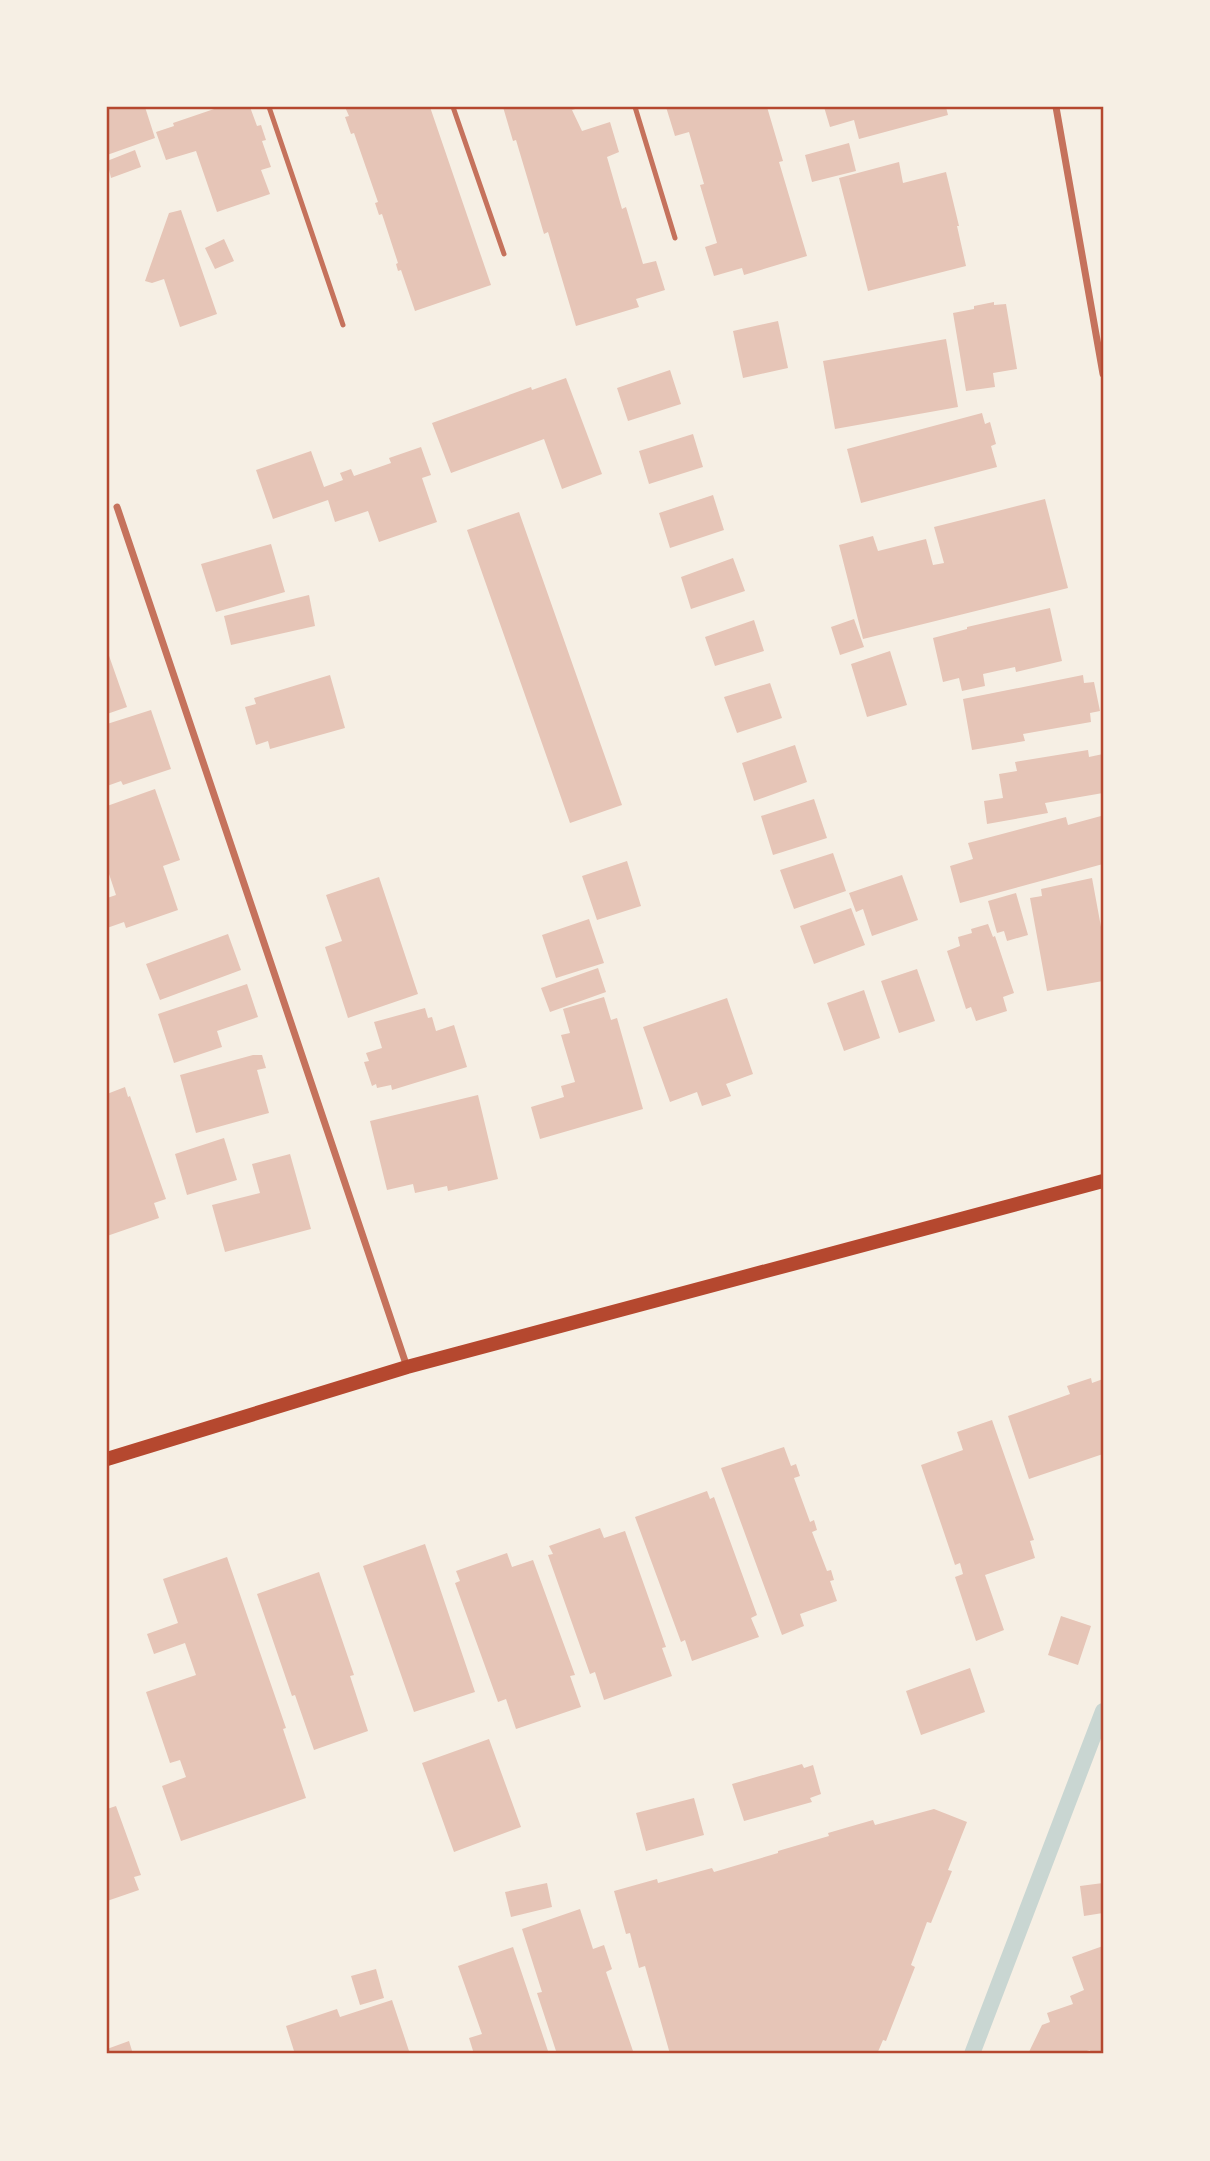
<svg xmlns="http://www.w3.org/2000/svg" width="1210" height="2161" font-family="'DM Sans',sans-serif">
<rect width="100%" height="100%" fill="#f6efe4"/>
<g fill="none" stroke-linecap="round" stroke-linejoin="round">
<path stroke="#c9d6d2" stroke-width="16" d="M972,2054L1103,1711"/>
</g>
<path fill="#e6c5b7" d="M107,107H145L155,138L107,155Z
M220,107H250L257,126L261,125L266,140L262,141L271,167L261,170L270,194L217,212L196,151L166,160L156,132L174,126L173,123Z
M345,107H430L491,285L415,311L401,270L398,271L396,264L398,263L382,214L379,215L375,203L378,202L354,133L351,134L345,117L349,116Z
M503,107H582L572,110L582,131L610,122L619,152L607,157L622,209L626,207L643,264L656,261L665,290L636,299L639,307L576,326L548,232L544,234L516,140L513,141Z
M666,107H767L783,161L779,162L807,256L744,275L742,268L714,276L705,247L717,243L700,185L704,184L689,132L675,136Z
M824,107H946L948,115L859,139L854,120L830,127Z
M849,143L856,171L812,182L805,155Z
M135,150L141,167L111,178L107,161Z
M899,162L903,183L946,172L959,226H957L966,266L868,291L839,178Z
M181,210L217,314L180,327L164,279L152,283L145,281L169,213Z
M224,239L234,261L215,269L205,248Z
M994,302V305L1006,304L1017,369L993,373L995,387L966,391L953,313L974,309V306Z
M778,321L788,368L743,378L733,331Z
M946,339L958,407L835,429L823,361Z
M670,370L681,404L628,421L617,388Z
M566,378L602,474L562,489L544,439L451,473L432,423L531,387L532,390Z
M982,413L985,424L990,422L996,444L991,446L997,467L861,503L847,449Z
M693,434L703,467L649,484L639,451Z
M421,447L431,475L422,478L437,522L379,542L368,511L335,522L328,500L273,519L256,470L311,451L324,487L343,480L340,473L351,469L354,476L391,463L389,458Z
M713,495L724,530L670,548L659,513Z
M1045,499L1068,588L863,639L839,545L873,536L878,551L926,539L933,565L944,563L934,527Z
M519,512L622,805L570,823L467,530Z
M271,544L285,592L216,612L201,564Z
M733,558L745,591L691,609L681,577Z
M309,595L315,626L231,645L224,616Z
M1050,608L1062,661L1016,672L1015,667L983,674L985,686L962,691L959,678L943,682L933,638L967,629V627Z
M854,619L864,647L840,655L831,627Z
M754,620L764,651L715,666L705,637Z
M107,650L127,707L107,714Z
M890,651L907,705L867,717L851,664Z
M330,675L345,728L270,749L268,741L256,745L245,707L256,704L254,698Z
M1083,675L1084,683L1094,682L1100,711L1090,713L1091,722L1023,734L1025,741L972,750L963,699Z
M770,683L782,718L737,733L724,697Z
M151,710L171,769L123,785L121,781L107,786V724Z
M795,745L807,782L754,801L742,763Z
M1088,750L1089,757L1103,754V793L1045,803L1048,813L987,824L984,801L1003,798L999,774L1017,771L1015,762Z
M155,789L180,860L163,866L178,910L126,928L124,922L107,928V898L116,895L107,868V806Z
M814,799L827,838L773,855L761,816Z
M1101,816L1103,864L960,903L950,866L973,859L968,843L1066,817L1068,825Z
M833,853L846,891L794,909L780,870Z
M627,861L641,906L597,920L582,876Z
M902,875L918,920L872,936L863,909L856,912L849,893Z
M379,877L418,994L348,1018L325,947L342,941L326,895Z
M1092,878L1101,927H1103V981L1047,991L1030,898L1042,896L1041,889Z
M1016,893L1028,935L1007,941L1004,931L997,933L988,901Z
M851,908L865,945L814,964L800,926Z
M589,919L604,963L556,978L542,935Z
M988,924L993,937L995,936L1014,993L1003,997L1007,1011L976,1021L971,1007L966,1009L947,951L960,946L958,937L972,933L971,929Z
M228,934L241,970L160,1000L146,964Z
M598,968L606,992L550,1012L541,988Z
M917,969L935,1021L899,1033L881,981Z
M247,984L258,1017L217,1031L222,1047L174,1063L158,1014Z
M864,990L880,1038L844,1051L827,1003Z
M604,997L611,1020L617,1018L643,1109L540,1139L531,1107L564,1097L561,1086L575,1082L561,1035L570,1033L563,1009Z
M727,998L753,1074L726,1084L731,1096L702,1106L697,1092L670,1102L643,1027Z
M425,1008L428,1018L432,1017L436,1031L454,1025L467,1067L392,1090L391,1085L377,1088L376,1084L372,1086L364,1062L369,1061L366,1053L382,1048L374,1022Z
M253,1055H262L266,1068L257,1070L269,1113L196,1133L180,1075Z
M125,1087L128,1097L130,1096L166,1199L154,1203L159,1218L107,1236V1094Z
M478,1095L498,1179L448,1191L447,1186L415,1193L413,1184L387,1190L370,1121Z
M224,1138L237,1180L187,1195L175,1154Z
M290,1154L311,1229L225,1252L212,1205L260,1193L252,1164Z
M1091,1378L1092,1383L1103,1379V1454L1029,1479L1008,1416L1070,1394L1067,1386Z
M992,1420L1034,1540L1030,1541L1035,1558L985,1575L1004,1630L976,1641L955,1577L963,1574L960,1563L955,1565L921,1465L963,1450L957,1432Z
M784,1447L791,1466L796,1464L800,1476L794,1478L810,1522L814,1520L817,1530L812,1532L827,1571L831,1570L834,1580L830,1581L837,1601L800,1614L804,1626L782,1635L721,1468Z
M707,1491L710,1499L714,1497L757,1615L751,1618L759,1637L692,1661L685,1640L681,1642L635,1517Z
M600,1528L604,1538L625,1531L666,1647L662,1648L672,1676L604,1700L595,1672L590,1674L548,1555L553,1554L549,1546Z
M425,1544L475,1692L414,1712L363,1566Z
M507,1553L512,1567L533,1560L575,1675L570,1676L581,1707L516,1729L506,1699L498,1702L455,1583L460,1581L456,1571Z
M227,1557L286,1728L283,1729L306,1798L181,1841L162,1786L186,1777L180,1760L170,1763L146,1692L196,1675L185,1643L154,1654L147,1634L178,1623L163,1579Z
M319,1572L354,1675L350,1676L368,1731L314,1750L295,1695L292,1696L257,1594Z
M1061,1616L1091,1626L1078,1665L1048,1655Z
M970,1668L985,1712L921,1735L906,1691Z
M489,1739L521,1827L454,1852L422,1763Z
M802,1764L804,1768L813,1765L821,1794L810,1798L812,1802L744,1821L732,1784Z
M694,1798L704,1835L646,1851L636,1813Z
M116,1806L141,1875L134,1877L139,1890L107,1901V1809Z
M934,1809L967,1822L948,1870L952,1871L931,1923L927,1922L911,1965L915,1967L886,2041L883,2040L877,2054H670L645,1966L639,1968L630,1933L626,1934L614,1891L657,1879L658,1883L712,1868L714,1872L778,1853V1851L829,1836L828,1833L873,1820L875,1825Z
M547,1883L552,1907L511,1917L505,1892Z
M1103,1883V1913L1084,1916L1080,1886Z
M580,1909L593,1949L604,1945L612,1969L606,1972L634,2054H557L537,1993L542,1992L522,1929Z
M1103,1946V2054H1091L1090,2050L1077,2054H1028L1042,2025L1050,2022L1047,2013L1073,2004L1070,1996L1084,1990L1072,1957Z
M513,1947L549,2054H474L469,2038L482,2034L458,1966Z
M376,1969L384,1998L360,2005L351,1976Z
M392,2000L410,2054H295L286,2026L337,2009L340,2017Z
M129,2041L133,2054H107V2049Z"/>
<g fill="none" stroke-linecap="round" stroke-linejoin="round">
<path stroke="#c5725c" stroke-width="5" d="M269,107L343,325
M453,107L504,254
M635,107L675,238"/>
<path stroke="#c5725c" stroke-width="7" d="M1056,107L1103,374
M117,507L407,1367"/>
<path stroke="#b5482f" stroke-width="14" d="M107,1459L407,1367L1103,1181"/>
</g>
<rect width="1210" height="2161" fill="none" stroke="#f6efe4" stroke-width="217"/>
<rect x="108" y="108" width="994" height="1944" fill="none" stroke="#b5482f" stroke-width="2.5"/>
</svg>
